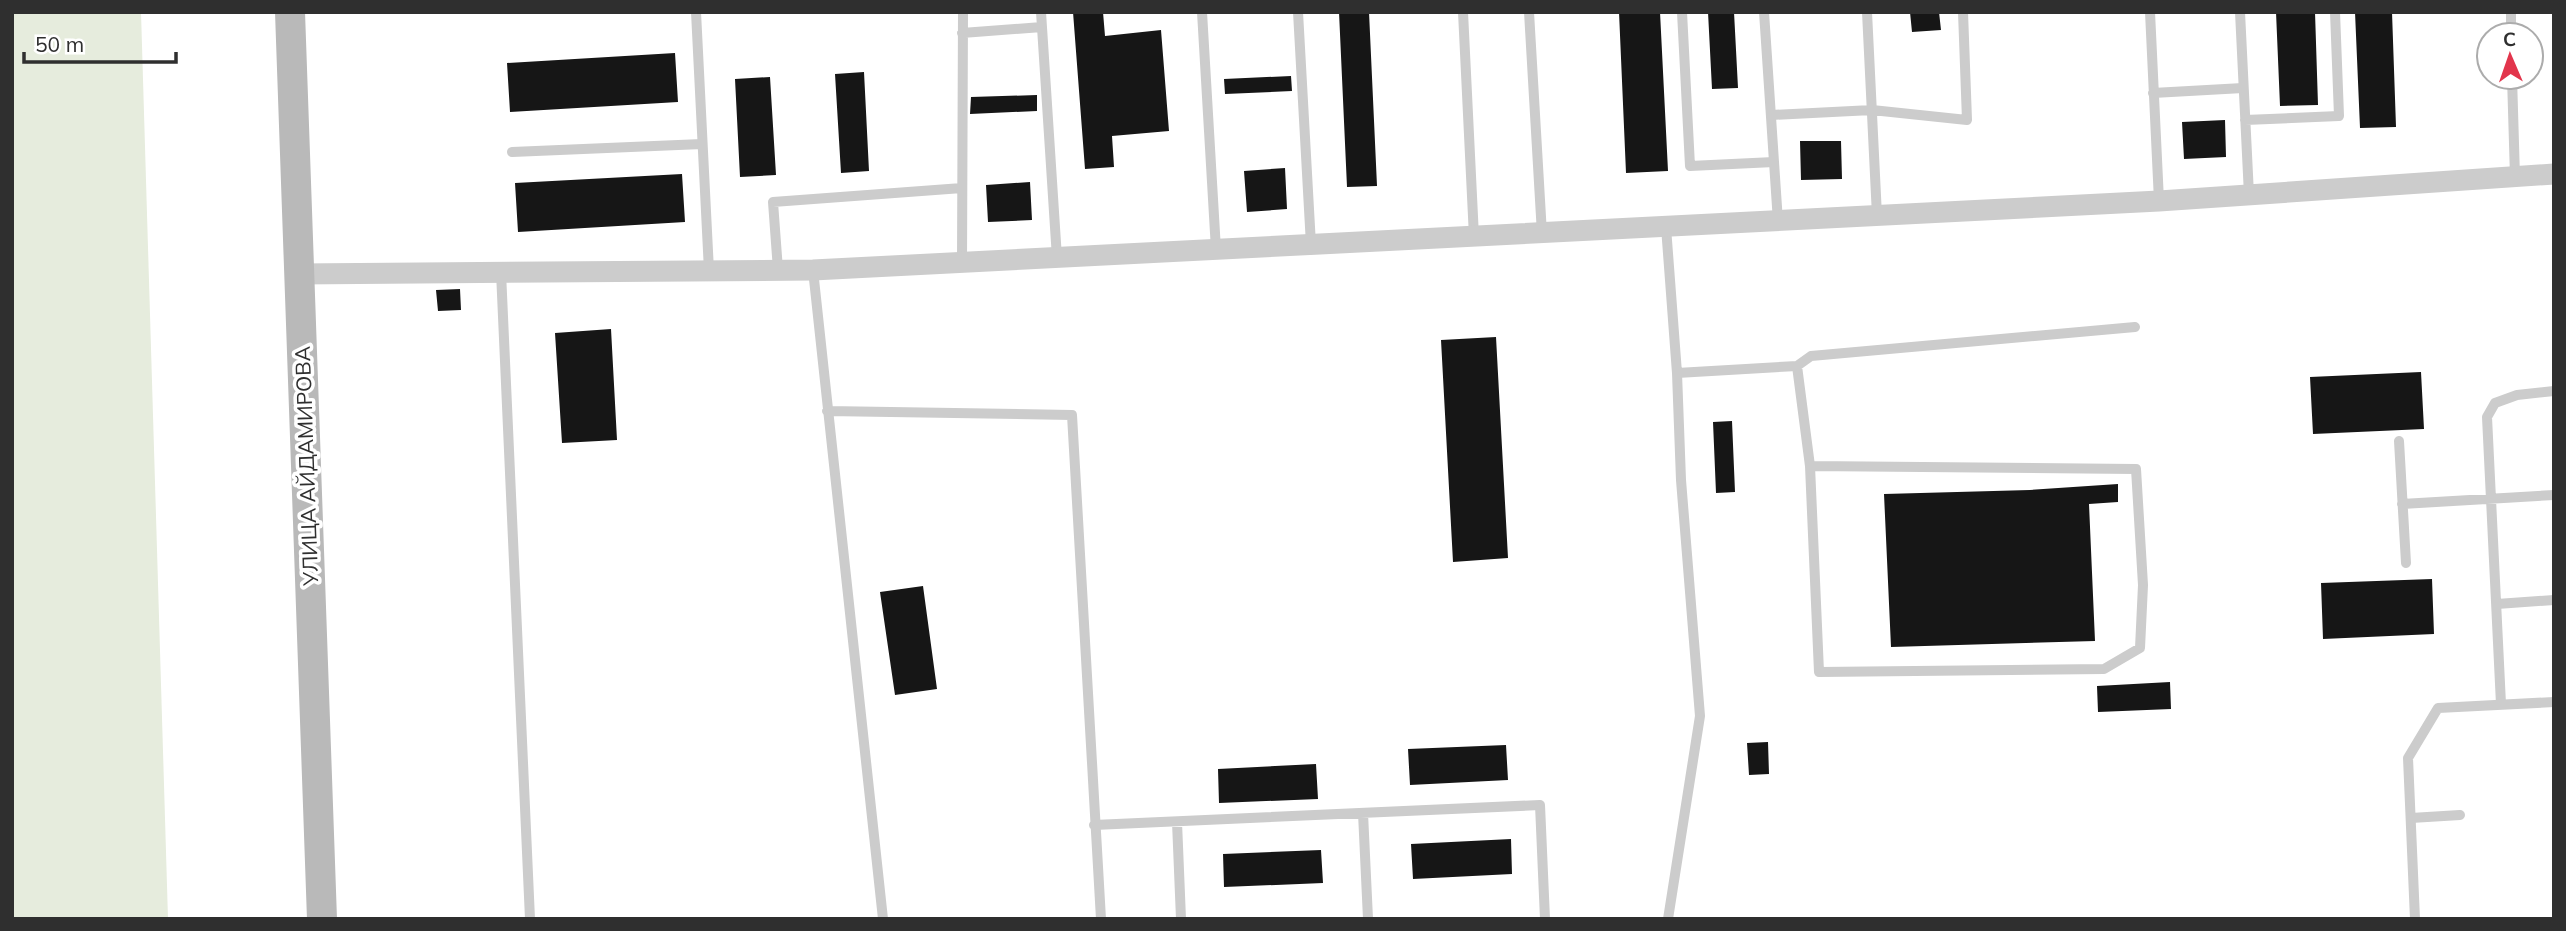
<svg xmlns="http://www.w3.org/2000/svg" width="2566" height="931" font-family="Mulish,sans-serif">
<rect width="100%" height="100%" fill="#fff"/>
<path fill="#e6ecdd" d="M12,12H141L168,919H12Z"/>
<path fill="#161616" d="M1073,12H1103L1105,36L1161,30L1169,131L1112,136L1114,167L1085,169Z
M1339,12H1369L1377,186L1347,187Z
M1619,12H1660L1668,171L1626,173Z
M1708,12H1734L1738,88L1712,89Z
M1910,12H1939L1941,30L1912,32Z
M2276,12H2315L2318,105L2280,106Z
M2355,12H2392L2396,127L2360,128Z
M675,53L678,102L510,112L507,63Z
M864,72L869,171L841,173L835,74Z
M1291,76L1292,91L1225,94L1224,79Z
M770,77L776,175L740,177L735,79Z
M1037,95V111L970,114L971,97Z
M2225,120L2226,157L2184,159L2182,122Z
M1800,141H1841L1842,179L1801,180Z
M1285,168L1287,209L1247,212L1244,171Z
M682,174L685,222L518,232L515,183Z
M1030,182L1032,220L988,222L986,185Z
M460,289L461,310L438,311L436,290Z
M611,329L617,440L562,443L555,333Z
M1496,337L1508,558L1453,562L1441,340Z
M2421,372L2424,429L2313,434L2310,377Z
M1732,421L1735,492L1716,493L1713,422Z
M2118,484V502L2089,504L2095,641L1891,647L1884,494L2030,490Z
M2432,579L2434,634L2323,639L2321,583Z
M923,586L937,689L895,695L880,592Z
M2170,682L2171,709L2098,712L2097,686Z
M1768,742L1769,774L1749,775L1747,743Z
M1506,745L1508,780L1410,785L1408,749Z
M1316,764L1318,799L1219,803L1218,769Z
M1511,839L1512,874L1413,879L1411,844Z
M1321,850L1323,883L1224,887L1223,854Z"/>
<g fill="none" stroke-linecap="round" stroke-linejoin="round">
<path stroke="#ccc" stroke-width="10" d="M696,12L709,271
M1041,12L1057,258
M1202,12L1216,250
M1298,12L1311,245
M1463,12L1474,237
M1529,12L1542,234
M1682,12L1690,166L1774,162L1778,222
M1764,12L1774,162
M1867,12L1877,216
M2150,12L2159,201
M2240,12L2249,195
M2511,12V35
M962,33L1042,27
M2512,77L2515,177
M2153,93L2243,88
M1771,115L1872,110L1967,120L1963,12
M2245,120L2339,116L2335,12
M512,152L702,144
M1666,227L1677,373L1681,480L1700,716L1668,919
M962,263L963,12
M778,270L773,202L962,188
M813,270L883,919
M501,272L530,919
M1797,366L1810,466L1819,672L2104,669L2140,648L2143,585L2136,469L1810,466
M1677,373L1797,366L1811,356L2135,327
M827,411L1072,415L1101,919
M2399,441L2406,563
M2402,504L2554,495
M2497,604L2554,600
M2501,704L2487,417L2495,403L2517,395L2554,391
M1363,813L1368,919
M2411,818L2460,815
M1177,822L1181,919
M1094,825L1540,805L1545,919
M2415,919L2408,758L2438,708L2554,702"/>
<path stroke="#ccc" stroke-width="21" d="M298,274L813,270L2159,201L2554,174"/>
<path stroke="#b9b9b9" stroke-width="30" d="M290,12L322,919"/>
</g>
<g text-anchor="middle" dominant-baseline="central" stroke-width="7" stroke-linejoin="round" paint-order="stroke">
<g font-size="21" fill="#2f2f2f" stroke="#fff">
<text transform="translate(306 466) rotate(-92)">УЛИЦА АЙДАМИРОВА</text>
</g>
</g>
<rect width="2566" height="931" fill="none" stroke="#2f2f2f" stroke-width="28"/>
<g transform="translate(2510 56) rotate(358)"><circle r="33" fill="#ffffff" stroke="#acacac" stroke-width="2"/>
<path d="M0-5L12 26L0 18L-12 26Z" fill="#e2354c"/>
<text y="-10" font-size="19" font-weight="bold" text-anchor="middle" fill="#2f2f2f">С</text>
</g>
<path d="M24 52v10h152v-10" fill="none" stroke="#2f2f2f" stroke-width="3.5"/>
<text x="35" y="52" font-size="21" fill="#2f2f2f" stroke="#ffffff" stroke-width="5" paint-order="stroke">50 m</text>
</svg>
